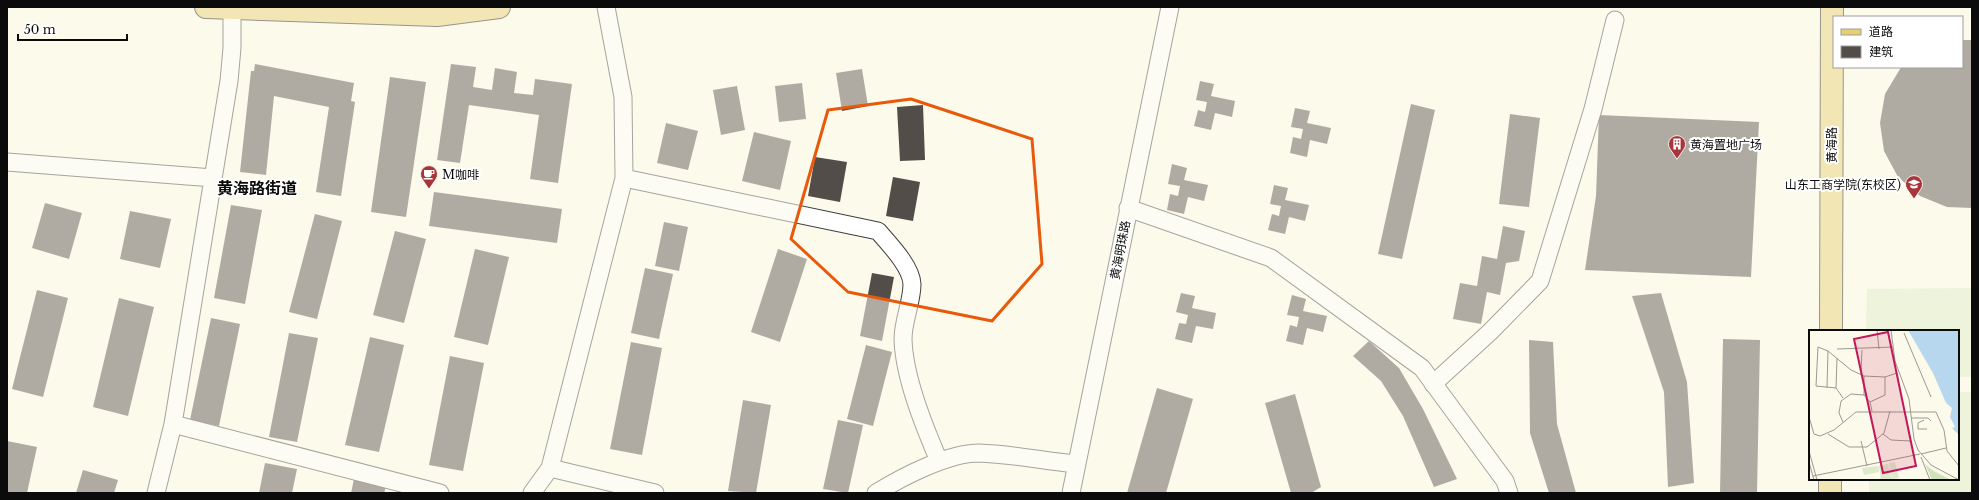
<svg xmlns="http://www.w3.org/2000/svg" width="1979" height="500" font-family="'Libre Baskerville','Noto Sans SC',serif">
<rect width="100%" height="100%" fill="#fcfaeb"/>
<path fill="#deeaca" d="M1972,288V377H1958V331H1866L1867,289Z
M1958,392H1972V493H1869V479H1958Z"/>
<path fill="#524d49" d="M1962,40H1972V208L1947,207L1920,196L1898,177L1884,151L1880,123L1885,94L1900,69L1902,67H1962Z
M255,64L354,83L351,101L355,102L341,196L316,192L329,107L274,96L266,175L240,172L251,71H254Z
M451,64L476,67L473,87L492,90L495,68L517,72L514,93L533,95L535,79L572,84L558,183L530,179L539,115L469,105L460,163L437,160Z
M862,69L868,106L842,111L836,73Z
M390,77L426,82L406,217L371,212Z
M1200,81L1214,84L1211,96L1235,101L1232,117L1215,113L1211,130L1194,126L1198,110L1205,112L1207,102L1196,100Z
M802,83L806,119L779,122L775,86Z
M737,86L745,130L721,135L713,90Z
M1411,104L1435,110L1402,259L1378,254Z
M923,105L925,160L900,161L897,107Z
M1295,108L1310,111L1307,123L1331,128L1327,144L1310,140L1307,157L1290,153L1293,137L1301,139L1303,129L1291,127Z
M1510,114L1540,118L1529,207L1499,204Z
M1599,115L1759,122L1751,277L1585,270L1596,196Z
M666,123L698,131L688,170L657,163Z
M754,132L791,141L780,190L742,181Z
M815,157L847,162L840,202L808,196Z
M1172,164L1187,168L1184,180L1208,185L1204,201L1188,197L1184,214L1167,210L1170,194L1178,196L1180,186L1168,184Z
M893,177L920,182L913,221L886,216Z
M1274,185L1288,188L1285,200L1309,205L1305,221L1289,217L1285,234L1268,230L1272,214L1279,216L1281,206L1270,204Z
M434,192L562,209L557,243L429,226Z
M45,203L82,213L69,259L32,248Z
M231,205L262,210L245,304L214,298Z
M130,211L171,219L160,268L120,259Z
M315,214L342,221L317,319L289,312Z
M664,222L688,227L679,271L655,266Z
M1503,226L1525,231L1519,261L1506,263L1500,295L1487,292L1481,324L1453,319L1460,283L1477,286L1482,256L1497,259Z
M395,231L426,239L404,323L373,315Z
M475,249L509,257L488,345L454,337Z
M778,249L807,259L780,342L751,332Z
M645,268L673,274L659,339L631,333Z
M872,273L894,277L882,341L860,336Z
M37,290L68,298L43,397L12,389Z
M1181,293L1195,296L1192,308L1216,313L1213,329L1196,326L1192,343L1175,339L1179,323L1186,324L1188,315L1176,312Z
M1661,293L1687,382L1694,483L1668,487L1664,392L1632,296Z
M1292,295L1306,299L1303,311L1327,316L1323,332L1307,328L1303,345L1286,341L1290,325L1297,327L1299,317L1287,315Z
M119,298L154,307L128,416L93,407Z
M211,318L240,324L219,426L190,420Z
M289,333L318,338L297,442L269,437Z
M370,337L404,345L379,452L345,445Z
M1723,339L1760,340L1757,493H1720Z
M1529,340L1553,342L1557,424L1576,493H1549L1530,433Z
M1369,341L1399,368L1423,409L1457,479L1434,487L1403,416L1381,381L1353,356Z
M631,342L662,348L642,455L610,449Z
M866,345L892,352L873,426L847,419Z
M450,356L484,363L463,471L429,465Z
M1157,388L1193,399L1166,493H1127Z
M1295,394L1321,487L1311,493H1291L1265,403Z
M743,400L771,405L756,493L728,491Z
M838,420L863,425L848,493L823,489Z
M7,441L37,447L27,493H7Z
M265,463L297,469L292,493H259Z
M83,470L118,480L114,493H76Z
M354,479L386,487L384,493H351Z"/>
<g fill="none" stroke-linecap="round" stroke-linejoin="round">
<g stroke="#3e3e3e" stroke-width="19">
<path id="minor" d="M7,162L213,178
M624,178L878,231C889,244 911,266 912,284C912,302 903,321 903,339C904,377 924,426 939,461
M1128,208L1271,258L1422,368L1505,481L1509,493
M1433,384L1490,332L1540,281L1593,109L1615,20
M173,424L440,493
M550,468L655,493
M156,493L173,424L229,81L232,48V7
M532,493L550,468L624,178L623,97L606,7
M876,493C902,477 948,453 979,453C1011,454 1044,461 1076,464
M1071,493L1170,7"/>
</g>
<g stroke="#1c1c1c" stroke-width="24">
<path id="major" d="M206,7L437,15L499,7
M1831,331L1832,7
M1830,493V479"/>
</g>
<use href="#minor" stroke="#fff" stroke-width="17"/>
<use href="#major" stroke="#e7ce71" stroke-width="22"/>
</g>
<path d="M0 0H1979V500H0ZM911,99L1032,139L1042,264L992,321L848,292L791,239L828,110Z" fill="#fcfaeb" fill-opacity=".55" fill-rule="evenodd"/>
<path fill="none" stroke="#e8590c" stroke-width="3" stroke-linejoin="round" d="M911,99L1032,139L1042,264L992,321L848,292L791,239L828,110Z"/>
<defs>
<g id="building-pin" transform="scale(0.9)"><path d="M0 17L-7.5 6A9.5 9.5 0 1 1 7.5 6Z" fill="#a83537" stroke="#fff"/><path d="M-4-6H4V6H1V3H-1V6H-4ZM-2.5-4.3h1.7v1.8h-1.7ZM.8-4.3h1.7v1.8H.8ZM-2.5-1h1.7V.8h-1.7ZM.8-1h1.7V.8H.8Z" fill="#fff"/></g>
<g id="cafe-pin" transform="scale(0.9)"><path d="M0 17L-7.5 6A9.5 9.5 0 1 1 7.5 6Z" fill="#a83537" stroke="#fff"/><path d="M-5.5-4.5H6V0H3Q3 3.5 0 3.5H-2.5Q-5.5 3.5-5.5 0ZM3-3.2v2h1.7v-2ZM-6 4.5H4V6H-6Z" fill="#fff"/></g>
<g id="university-pin" transform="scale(0.9)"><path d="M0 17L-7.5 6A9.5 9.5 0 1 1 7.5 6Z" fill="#a83537" stroke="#fff"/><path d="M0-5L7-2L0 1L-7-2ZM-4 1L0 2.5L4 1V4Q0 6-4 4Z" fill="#fff"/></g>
</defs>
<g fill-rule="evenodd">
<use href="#building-pin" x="1677" y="144"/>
<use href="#cafe-pin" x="429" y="174"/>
<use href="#university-pin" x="1914" y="184"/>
</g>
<g text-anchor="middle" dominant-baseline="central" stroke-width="4" stroke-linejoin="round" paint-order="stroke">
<g font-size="12" fill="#0b0b0b" stroke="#fff" text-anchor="start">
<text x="1690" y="144">黄海置地广场</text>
<text x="442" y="174">M咖啡</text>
<text x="1901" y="184" text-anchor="end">山东工商学院(东校区)</text>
</g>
<g font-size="12" fill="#0b0b0b" stroke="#fff">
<text transform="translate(1831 145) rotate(-90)">黄海路</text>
<text transform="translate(1120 250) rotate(-79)">黄海明珠路</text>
</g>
<g font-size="16" font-weight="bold" fill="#0b0b0b" stroke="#fff">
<text x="257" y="188">黄海路街道</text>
</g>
</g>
<g transform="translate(1809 330)">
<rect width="150" height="150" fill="#fcfaeb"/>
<path d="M116,134L123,140L142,150H123Z" fill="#cde2ba"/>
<path d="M86,132L90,148L83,149L80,133ZM79,134L83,150H72L70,136ZM69,136L70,142L55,145L53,138Z" fill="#deeaca"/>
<path d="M99,0H150V105L143,98L146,97L141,87L143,78L137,73L124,43Z" fill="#b6d7ed"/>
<path fill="none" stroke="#9c9a91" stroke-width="1" d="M68,0L70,19M82,0L86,31L100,69L105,109L109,120L122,135L150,150M95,3L122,67M28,19L84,17M28,28L27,58L34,68M52,42L53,20M55,46V65L61,72L63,81M18,58L19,21M27,58L7,56L9,17L19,21L42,40L55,46L76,47L88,43M61,72L76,65V47M0,87L5,104L11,106L25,100L47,82H127L135,100L138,121L150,136M103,88H119L122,91M115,90L109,93V99H118M34,92L30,83L32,71L42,64L55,65M19,104L40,117H58L75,103L81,81M74,104L82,110L101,111M52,111L58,136M0,121L8,150M112,124L137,118M112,127L121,150M0,132L5,150M4,146L111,124"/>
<path fill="#c2185b" fill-opacity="0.15" stroke="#c2185b" stroke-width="2" d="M79,2L107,136L74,143L45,9Z"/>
<rect width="150" height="150" fill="none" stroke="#0b0b0b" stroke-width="2"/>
</g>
<rect width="1979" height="500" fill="none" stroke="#0b0b0b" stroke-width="16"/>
<rect x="1833" y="16" width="130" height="52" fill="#ffffff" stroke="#9d9d9d"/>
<rect x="1841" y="29" width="20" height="6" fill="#e7ce71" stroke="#9d9d9d"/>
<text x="1869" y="36" font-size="12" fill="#0b0b0b">道路</text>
<rect x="1841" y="46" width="20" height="12" fill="#524d49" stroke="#9d9d9d"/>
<text x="1869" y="56" font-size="12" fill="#0b0b0b">建筑</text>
<path d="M18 34v6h109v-6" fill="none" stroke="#0b0b0b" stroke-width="2"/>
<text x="24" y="34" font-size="12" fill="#0b0b0b" stroke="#ffffff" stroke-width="3" paint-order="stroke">50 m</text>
</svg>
